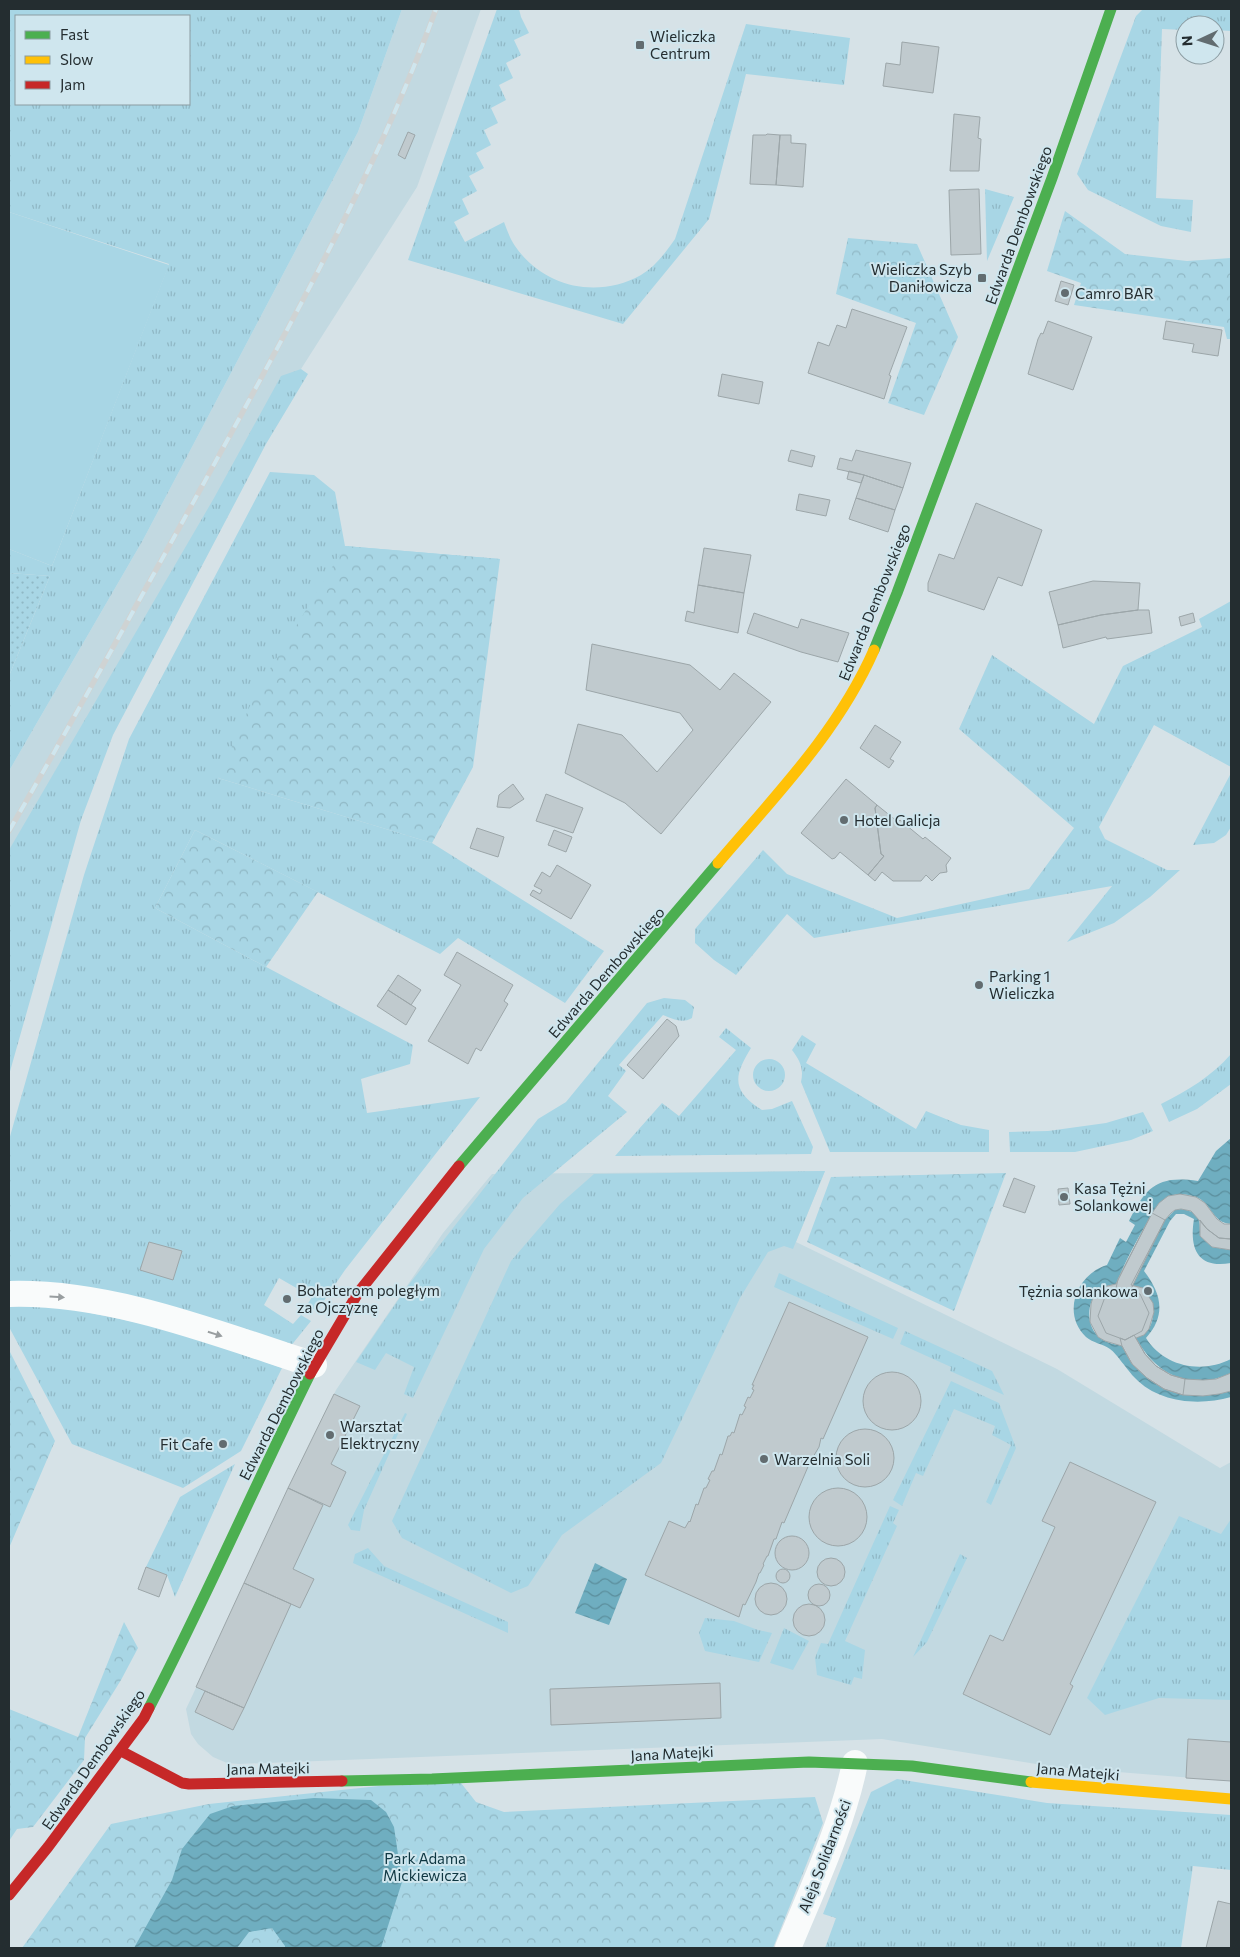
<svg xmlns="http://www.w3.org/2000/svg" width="1240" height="1957" font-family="Commissioner,sans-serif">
<defs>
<pattern id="grass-tufts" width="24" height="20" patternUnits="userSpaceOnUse" patternTransform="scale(1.25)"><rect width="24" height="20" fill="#a8d6e5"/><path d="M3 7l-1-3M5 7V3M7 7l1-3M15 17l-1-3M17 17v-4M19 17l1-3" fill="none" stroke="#90b8c5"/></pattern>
<pattern id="forest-crowns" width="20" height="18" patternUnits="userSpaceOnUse" patternTransform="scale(1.25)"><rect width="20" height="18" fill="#a8d6e5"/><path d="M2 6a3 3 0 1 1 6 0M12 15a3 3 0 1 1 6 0" fill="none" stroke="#90b8c5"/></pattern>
<pattern id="garden-dots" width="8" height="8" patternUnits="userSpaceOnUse" patternTransform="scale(1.25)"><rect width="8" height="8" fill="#a8d6e5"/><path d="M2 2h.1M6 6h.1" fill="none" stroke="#90b8c5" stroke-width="1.8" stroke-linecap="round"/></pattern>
<pattern id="water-waves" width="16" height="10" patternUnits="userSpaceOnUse" patternTransform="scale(1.25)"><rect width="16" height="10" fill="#6faec0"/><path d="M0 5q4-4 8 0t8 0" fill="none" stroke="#5b8e9c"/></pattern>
</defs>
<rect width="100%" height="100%" fill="#d6e2e7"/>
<path fill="#c2d9e1" d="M402,9H481L417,187L301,369L9,886V771L143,540L358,132Z
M825,1171L796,1242L1057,1369L1220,1468L1231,1462V1781L1055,1767L882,1739L239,1764L227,1763L213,1757L198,1744L191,1734L186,1709L336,1390L443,1233L492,1174Z"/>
<path fill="url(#grass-tufts)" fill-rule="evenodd" d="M9,9H402L358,132L143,540L9,771V676L50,576L9,573V549L52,566L169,264L9,212ZM16,16H189V104H16Z
M497,9H519L521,17L529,33L514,40L521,55L506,63L513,78L499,85L506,100L491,108L498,123L484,130L491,145L476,153L484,168L469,176L477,191L462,199L469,214L454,222L465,242L504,222C507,230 510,239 515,246C544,288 598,299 641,275C656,266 666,252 675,239L746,24L850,38L844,85L746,74L709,219L623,324L408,260Z
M1143,9H1231V31L1215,30V25H1185V30L1162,29L1156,198L1193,200L1191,232L1161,226L1088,190L1077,174L1136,16Z
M985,189L1014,197L987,261Z
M301,369L308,374L266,444L113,735L81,820L9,1075V850L214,498L281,376Z
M270,472L314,475L335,492L345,546L500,559L218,778L432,843L604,951L565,1003L458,938L440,954L195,830L155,908L413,1045L410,1064L361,1079L367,1113L480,1097L345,1270L317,1311L307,1305L312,1297L279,1278L264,1305L293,1324L301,1315L311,1321L290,1347L9,1285V1140L84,875L129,739Z
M1231,601V767L1154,725L1099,827L1105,839L1167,870H1180L1150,897L1114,923L1067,942L1112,886L814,938L787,914L736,975L714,960L695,943V929L763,850L787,874L897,918L1029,889L1074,828L959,729L992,655L1094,724L1123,666L1202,627L1199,619Z
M1231,773V827L1226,835L1214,843L1193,845Z
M664,998L685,1000L694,1007L692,1018C682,1024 673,1019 663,1015L619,1065L626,1071L608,1096L627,1112L523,1198L484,1249L413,1398L404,1394L414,1367L386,1353L375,1370L356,1362L407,1287L538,1119L566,1102L647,1003Z
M726,1028L751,1048C733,1077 732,1091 762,1110L772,1109L792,1101L813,1147L811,1154L615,1156L662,1103L679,1116L736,1050L719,1037Z
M802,1035L816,1044L806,1063L916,1129L926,1111L961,1125L989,1130V1152H830L801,1082C804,1068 800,1061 792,1050Z
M1231,1054V1084L1197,1109L1169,1122L1161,1104C1187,1091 1212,1076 1231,1054Z
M753 1075a16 16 0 1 1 32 0a16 16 0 1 1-32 0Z
M1143,1112L1153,1131L1131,1140L1075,1152H1010L1009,1132L1048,1131L1106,1123Z
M825,1171L793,1249L784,1246L768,1252L740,1298L661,1463L562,1535L528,1586L511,1593L402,1538L392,1521L511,1261L560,1204L594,1174Z
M779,1273L898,1328L893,1339L774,1287Z
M9,1304L52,1305L178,1331L282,1368L241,1451L183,1488L72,1444L9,1327Z
M905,1331L992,1371L1004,1395L950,1371L951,1367L900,1344Z
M951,1381L999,1403L1016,1448L991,1505L986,1502L1011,1445L992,1435L995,1426L954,1409L923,1476L916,1473L902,1506L893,1500Z
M405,1413L407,1414L364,1510L360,1531L351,1530L348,1525Z
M235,1464L175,1597L167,1575L146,1567L180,1497Z
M890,1506L899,1510L893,1523L897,1526L845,1641L865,1650L862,1679L854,1677L851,1685L817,1675L815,1658L821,1643L828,1644Z
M1179,1516L1221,1534L1231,1519V1700L1159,1698L1105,1715L1087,1698Z
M368,1548L384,1566L508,1622V1633L353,1563L355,1554Z
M960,1554L967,1558L927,1642L913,1657Z
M705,1618L734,1621L758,1630L772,1633L759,1662L705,1651L699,1633Z
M784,1628L809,1641L793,1670L770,1663Z
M897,1779L1047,1803L1231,1815V1870L1193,1866L1181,1948H825L836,1918L823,1914L871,1792Z"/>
<path fill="url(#forest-crowns)" d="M1065,211L1125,254L1187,261L1231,258V339H1227L1224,327L1074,305L1081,283L1047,271Z
M848,238L917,244L958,337L924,415L888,403L916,323L836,294Z
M345,546L500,559L473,767L432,843L218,778L257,690Z
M195,830L318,892L266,967L155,908Z
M1006,1173L954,1311L807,1242L831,1177Z
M9,1350L55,1441L9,1548Z
M124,1622L138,1648L121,1680L85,1738L84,1760L33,1827L17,1829L9,1841V1709L78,1737Z
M461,1783L476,1802L504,1812L815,1797L823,1823L773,1948H22L111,1824L209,1804L379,1786Z"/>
<path fill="url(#garden-dots)" d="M9,573L50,576L9,676Z"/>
<path fill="#a8d6e5" d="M9,212L169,265L52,566L9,549Z"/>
<path fill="url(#water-waves)" d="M1231,1138V1224C1212,1223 1212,1203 1196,1197C1189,1194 1177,1193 1170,1196C1154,1202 1123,1266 1116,1284C1111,1285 1105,1286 1101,1289C1086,1300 1085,1326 1100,1338C1106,1343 1115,1344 1122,1346L1132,1364L1147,1378L1164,1389L1219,1394L1231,1391V1397C1199,1406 1159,1403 1135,1378C1128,1371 1116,1353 1110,1349C1103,1344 1093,1343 1086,1337C1061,1313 1077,1274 1107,1265L1120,1238L1126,1242L1135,1225L1129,1221C1146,1187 1157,1175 1198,1181L1216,1151Z
M1181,1209C1200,1212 1200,1219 1200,1236L1212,1247L1231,1250V1263C1198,1269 1189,1249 1194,1219L1184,1214H1176L1170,1221L1144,1271C1161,1293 1167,1315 1146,1338C1164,1367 1202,1374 1231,1359V1373C1191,1392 1156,1375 1136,1338C1158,1330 1157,1304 1143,1288L1131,1285L1165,1220L1175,1210Z
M595,1563L627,1579L609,1625L575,1613Z
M314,1798L371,1800L386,1812L394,1827L402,1882L381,1948H285V1946L272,1928L249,1932L237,1948H134L172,1880L182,1849L210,1814L233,1806Z"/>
<path fill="#c0cace" stroke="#9ca6a9" d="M902,42L939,47L933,93L883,86L886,63L900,65Z
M954,114L980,117L978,138L981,139L979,171H950Z
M408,132L415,135L405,159L398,155Z
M767,134L780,135L776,185L750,184L753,135H766Z
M780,135H791V143L806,144L803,187L776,185Z
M979,189L981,254L951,255L949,190Z
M1061,281L1074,285L1068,305L1055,301Z
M852,309L907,327L889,375L891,376L884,399L808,373L818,342L829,346L837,325L846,328Z
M1048,321L1092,337L1073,390L1028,374L1038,339L1041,333L1043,334Z
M1166,321L1222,330L1218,356L1192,352L1194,344L1163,339Z
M722,374L763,382L759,404L718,396Z
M791,450L815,456L812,467L788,461Z
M856,450L911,463L903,488L864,475L837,469L840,458L852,461Z
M849,471L864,475L861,483L847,479Z
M864,475L903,488L895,510L856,498Z
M799,494L830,500L826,516L796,510Z
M856,498L895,510L888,532L849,519Z
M976,503L1042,530L1022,586L998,577L984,610L928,591V583L939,554L954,559Z
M704,548L751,555L744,593L698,585Z
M1093,581L1140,583L1138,610L1101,615L1058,625L1049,592Z
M698,585L744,593L738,633L685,621L687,611L694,613Z
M1138,610H1149L1152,633L1107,639L1106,637L1063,648L1058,625L1101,615Z
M754,613L798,628L801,619L849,633L838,662L801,652L747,633Z
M1193,613L1195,622L1181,626L1179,617Z
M592,644L690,665L720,690L734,673L771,702L661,834L625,803L565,773L578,724L622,735L657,772L693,730L680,713L586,690Z
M875,725L901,742L890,759L894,761L889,768L860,748Z
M846,779L877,805L875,808L881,854L884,856L868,875L840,852L835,858L832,859L801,833Z
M513,784L524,799L510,808L497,807L499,795Z
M546,794L583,808L573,833L536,821Z
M877,805L898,822L900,820L923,839L925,837L951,858L946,865L947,872L940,873L932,881L926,875L921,881H893L882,872L875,881L868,875L884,856L881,854L875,808Z
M477,828L504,837L498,857L470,848Z
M554,830L572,837L566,852L548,845Z
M557,865L591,885L571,919L530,895L533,890L540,894L542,890L534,886L542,872L550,877Z
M457,952L513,985L504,1001L508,1004L481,1051L476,1048L468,1064L428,1041L461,985L444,975Z
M398,975L421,990L411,1005L388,990Z
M388,990L416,1008L406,1025L377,1006Z
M667,1019L676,1026L679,1036L643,1079L627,1065Z
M1014,1178L1035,1186L1025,1213L1003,1206Z
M1068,1188L1070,1204L1059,1205L1058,1189Z
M1180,1194L1196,1197L1205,1203L1217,1219L1224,1224H1231V1239L1219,1238L1207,1229L1191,1211L1181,1209L1175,1210L1171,1213L1165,1220L1131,1285L1143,1288L1153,1303L1154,1312L1149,1329L1144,1335L1136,1338L1145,1354L1156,1366L1171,1375L1185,1379L1203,1380L1216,1379L1231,1373V1391L1219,1394L1203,1396L1183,1395L1164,1389L1147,1378L1132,1364L1122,1346L1105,1341L1098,1337L1090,1322L1091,1304L1093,1297L1103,1287L1116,1284L1152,1213L1159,1203L1168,1196Z
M1152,1213L1165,1220L1130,1291L1123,1290L1115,1293L1118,1279Z
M1200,1220L1207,1229L1219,1238L1231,1239V1250L1212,1247L1200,1236Z
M149,1242L182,1251L173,1280L140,1270Z
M1123,1290L1140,1294L1149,1313L1142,1331L1125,1340L1106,1333L1098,1316L1105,1297Z
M789,1302L868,1337L823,1439L821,1438L819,1447L810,1462L784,1523L782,1522L776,1539H774L768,1556H767L763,1564L764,1565L760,1573H759L756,1582L745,1605L743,1604L739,1617L645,1575L669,1521L685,1528L689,1521L690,1522L696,1504L698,1505L704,1488H706L710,1480L708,1479L712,1471H714L720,1454L722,1455L728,1436H730L732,1432L734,1433L740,1414L742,1415L746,1407L744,1406L748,1397L750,1398L754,1390L752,1389L754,1385H752Z
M1134,1335L1145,1354L1156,1366L1171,1375L1185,1379L1183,1395L1164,1389L1147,1378L1132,1364L1122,1346L1120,1338L1125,1340Z
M863 1401a29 29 0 1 1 58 0a29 29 0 1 1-58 0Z
M334,1394L360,1406L331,1464L346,1472L330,1507L288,1488Z
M836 1458a29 29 0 1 1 58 0a29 29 0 1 1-58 0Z
M1070,1462L1156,1502L1070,1684L1073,1686L1050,1735L963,1694L990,1635L1003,1641L1055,1527L1042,1521Z
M809 1517a29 29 0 1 1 58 0a29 29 0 1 1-58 0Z
M288,1488L323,1505L293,1569L314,1579L300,1608L244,1583Z
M775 1553a17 17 0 1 1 34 0a17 17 0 1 1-34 0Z
M817 1572a14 14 0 1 1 28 0a14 14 0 1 1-28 0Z
M146,1567L167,1575L159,1597L138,1589Z
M776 1576a7 7 0 1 1 14 0a7 7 0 1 1-14 0Z
M755 1599a16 16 0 1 1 32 0a16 16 0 1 1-32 0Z
M244,1583L291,1604L244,1708L196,1687Z
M808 1595a11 11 0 1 1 22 0a11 11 0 1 1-22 0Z
M793 1620a16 16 0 1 1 32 0a16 16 0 1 1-32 0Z
M720,1683L721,1718L551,1725L550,1689Z
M205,1691L244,1708L233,1730L195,1712Z
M1188,1739L1231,1742V1781L1186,1778Z
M1218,1901L1231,1904V1948H1206Z"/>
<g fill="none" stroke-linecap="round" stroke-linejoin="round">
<path stroke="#f9fbfb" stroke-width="26" d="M9,1294C111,1291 218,1334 314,1365
M788,1948C813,1887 842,1827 855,1763"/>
<path stroke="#4caf50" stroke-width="11" d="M874,650L897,593L1052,178L1111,9
M459,1166L718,863
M149,1708C206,1598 255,1485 310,1374
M342,1781L432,1779L809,1762L912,1766L1031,1782"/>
<path stroke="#ffc107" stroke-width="11" d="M718,863C775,796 838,732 874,650
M1031,1782L1231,1799"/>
<path stroke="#c62828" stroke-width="11" d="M310,1374L358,1293L459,1166
M121,1751L182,1783L189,1784L342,1781
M9,1895L48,1847L144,1718L149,1708"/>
<g stroke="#cfd3d3" stroke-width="5.5">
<path id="rail" d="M9,831C86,698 160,563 234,428C308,292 383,155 436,9"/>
</g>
<use href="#rail" stroke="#cfe6ee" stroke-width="4" stroke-dasharray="11" stroke-linecap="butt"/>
</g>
<defs><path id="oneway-solid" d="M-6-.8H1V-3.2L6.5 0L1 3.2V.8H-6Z" transform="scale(1.25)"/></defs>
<g fill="#999ea0">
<use href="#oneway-solid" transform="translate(57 1297) rotate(4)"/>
<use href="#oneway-solid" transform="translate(215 1334) rotate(18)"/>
</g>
<g fill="#626c70" stroke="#cfe6ee" stroke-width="2">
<rect x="635" y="40" width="10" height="10" rx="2.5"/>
<rect x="977" y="273" width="10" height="10" rx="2.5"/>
<circle cx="1065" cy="293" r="5"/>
<circle cx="844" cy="820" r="5"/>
<circle cx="979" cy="985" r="5"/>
<circle cx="1064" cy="1197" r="5"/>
<circle cx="1148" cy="1291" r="5"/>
<circle cx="287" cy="1299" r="5"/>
<circle cx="330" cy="1435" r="5"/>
<circle cx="223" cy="1444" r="5"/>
<circle cx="764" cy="1459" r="5"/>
</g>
<g text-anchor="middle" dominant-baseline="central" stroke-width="4" stroke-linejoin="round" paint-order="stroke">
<g font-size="15" fill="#242d30" stroke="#cfe6ee" text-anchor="start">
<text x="650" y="36">Wieliczka<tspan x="650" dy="17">Centrum</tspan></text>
<text x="972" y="269" text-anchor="end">Wieliczka Szyb<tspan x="972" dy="17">Daniłowicza</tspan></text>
<text x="1075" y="293">Camro BAR</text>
<text x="854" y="820">Hotel Galicja</text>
<text x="989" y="976">Parking 1<tspan x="989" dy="17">Wieliczka</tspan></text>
<text x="1074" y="1188">Kasa Tężni<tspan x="1074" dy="17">Solankowej</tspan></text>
<text x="297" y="1290">Bohaterom poległym<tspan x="297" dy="17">za Ojczyznę</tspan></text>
<text x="1138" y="1291" text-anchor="end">Tężnia solankowa</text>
<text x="340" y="1426">Warsztat<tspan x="340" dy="17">Elektryczny</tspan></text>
<text x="213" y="1444" text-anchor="end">Fit Cafe</text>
<text x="774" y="1459">Warzelnia Soli</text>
</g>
<g font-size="15" fill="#242d30" stroke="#cfe6ee">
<text transform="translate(1018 225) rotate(-70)">Edwarda Dembowskiego</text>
<text transform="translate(874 602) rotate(-68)">Edwarda Dembowskiego</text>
<text transform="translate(606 972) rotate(-49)">Edwarda Dembowskiego</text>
<text transform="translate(281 1404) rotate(-63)">Edwarda Dembowskiego</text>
<text transform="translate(672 1753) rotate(-3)">Jana Matejki</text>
<text transform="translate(93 1759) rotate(-55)">Edwarda Dembowskiego</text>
<text transform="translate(268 1768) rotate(-1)">Jana Matejki</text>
<text transform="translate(1078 1771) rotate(5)">Jana Matejki</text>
<text transform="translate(824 1856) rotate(-69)">Aleja Solidarności</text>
</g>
<g font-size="15" fill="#0e3641" stroke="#cfe6ee">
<text x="425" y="1858">Park Adama<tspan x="425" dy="17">Mickiewicza</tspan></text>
</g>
</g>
<rect width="1240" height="1957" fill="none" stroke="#242d30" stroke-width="20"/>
<rect x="15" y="15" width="175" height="90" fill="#cfe6ee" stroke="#8b9ca2"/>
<rect x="25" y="31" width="25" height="8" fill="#4caf50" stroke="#8b9ca2"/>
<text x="60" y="40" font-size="15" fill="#242d30">Fast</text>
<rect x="25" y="56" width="25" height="8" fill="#ffc107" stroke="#8b9ca2"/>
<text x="60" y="65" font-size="15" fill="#242d30">Slow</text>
<rect x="25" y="81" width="25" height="8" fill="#c62828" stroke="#8b9ca2"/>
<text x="60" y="90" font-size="15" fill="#242d30">Jam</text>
<g transform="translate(1200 40) rotate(266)"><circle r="24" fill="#cfe6ee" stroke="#8b9ca2"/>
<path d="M0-4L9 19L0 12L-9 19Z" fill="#626c70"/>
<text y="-8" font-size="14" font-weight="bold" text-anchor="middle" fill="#242d30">N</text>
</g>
</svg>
